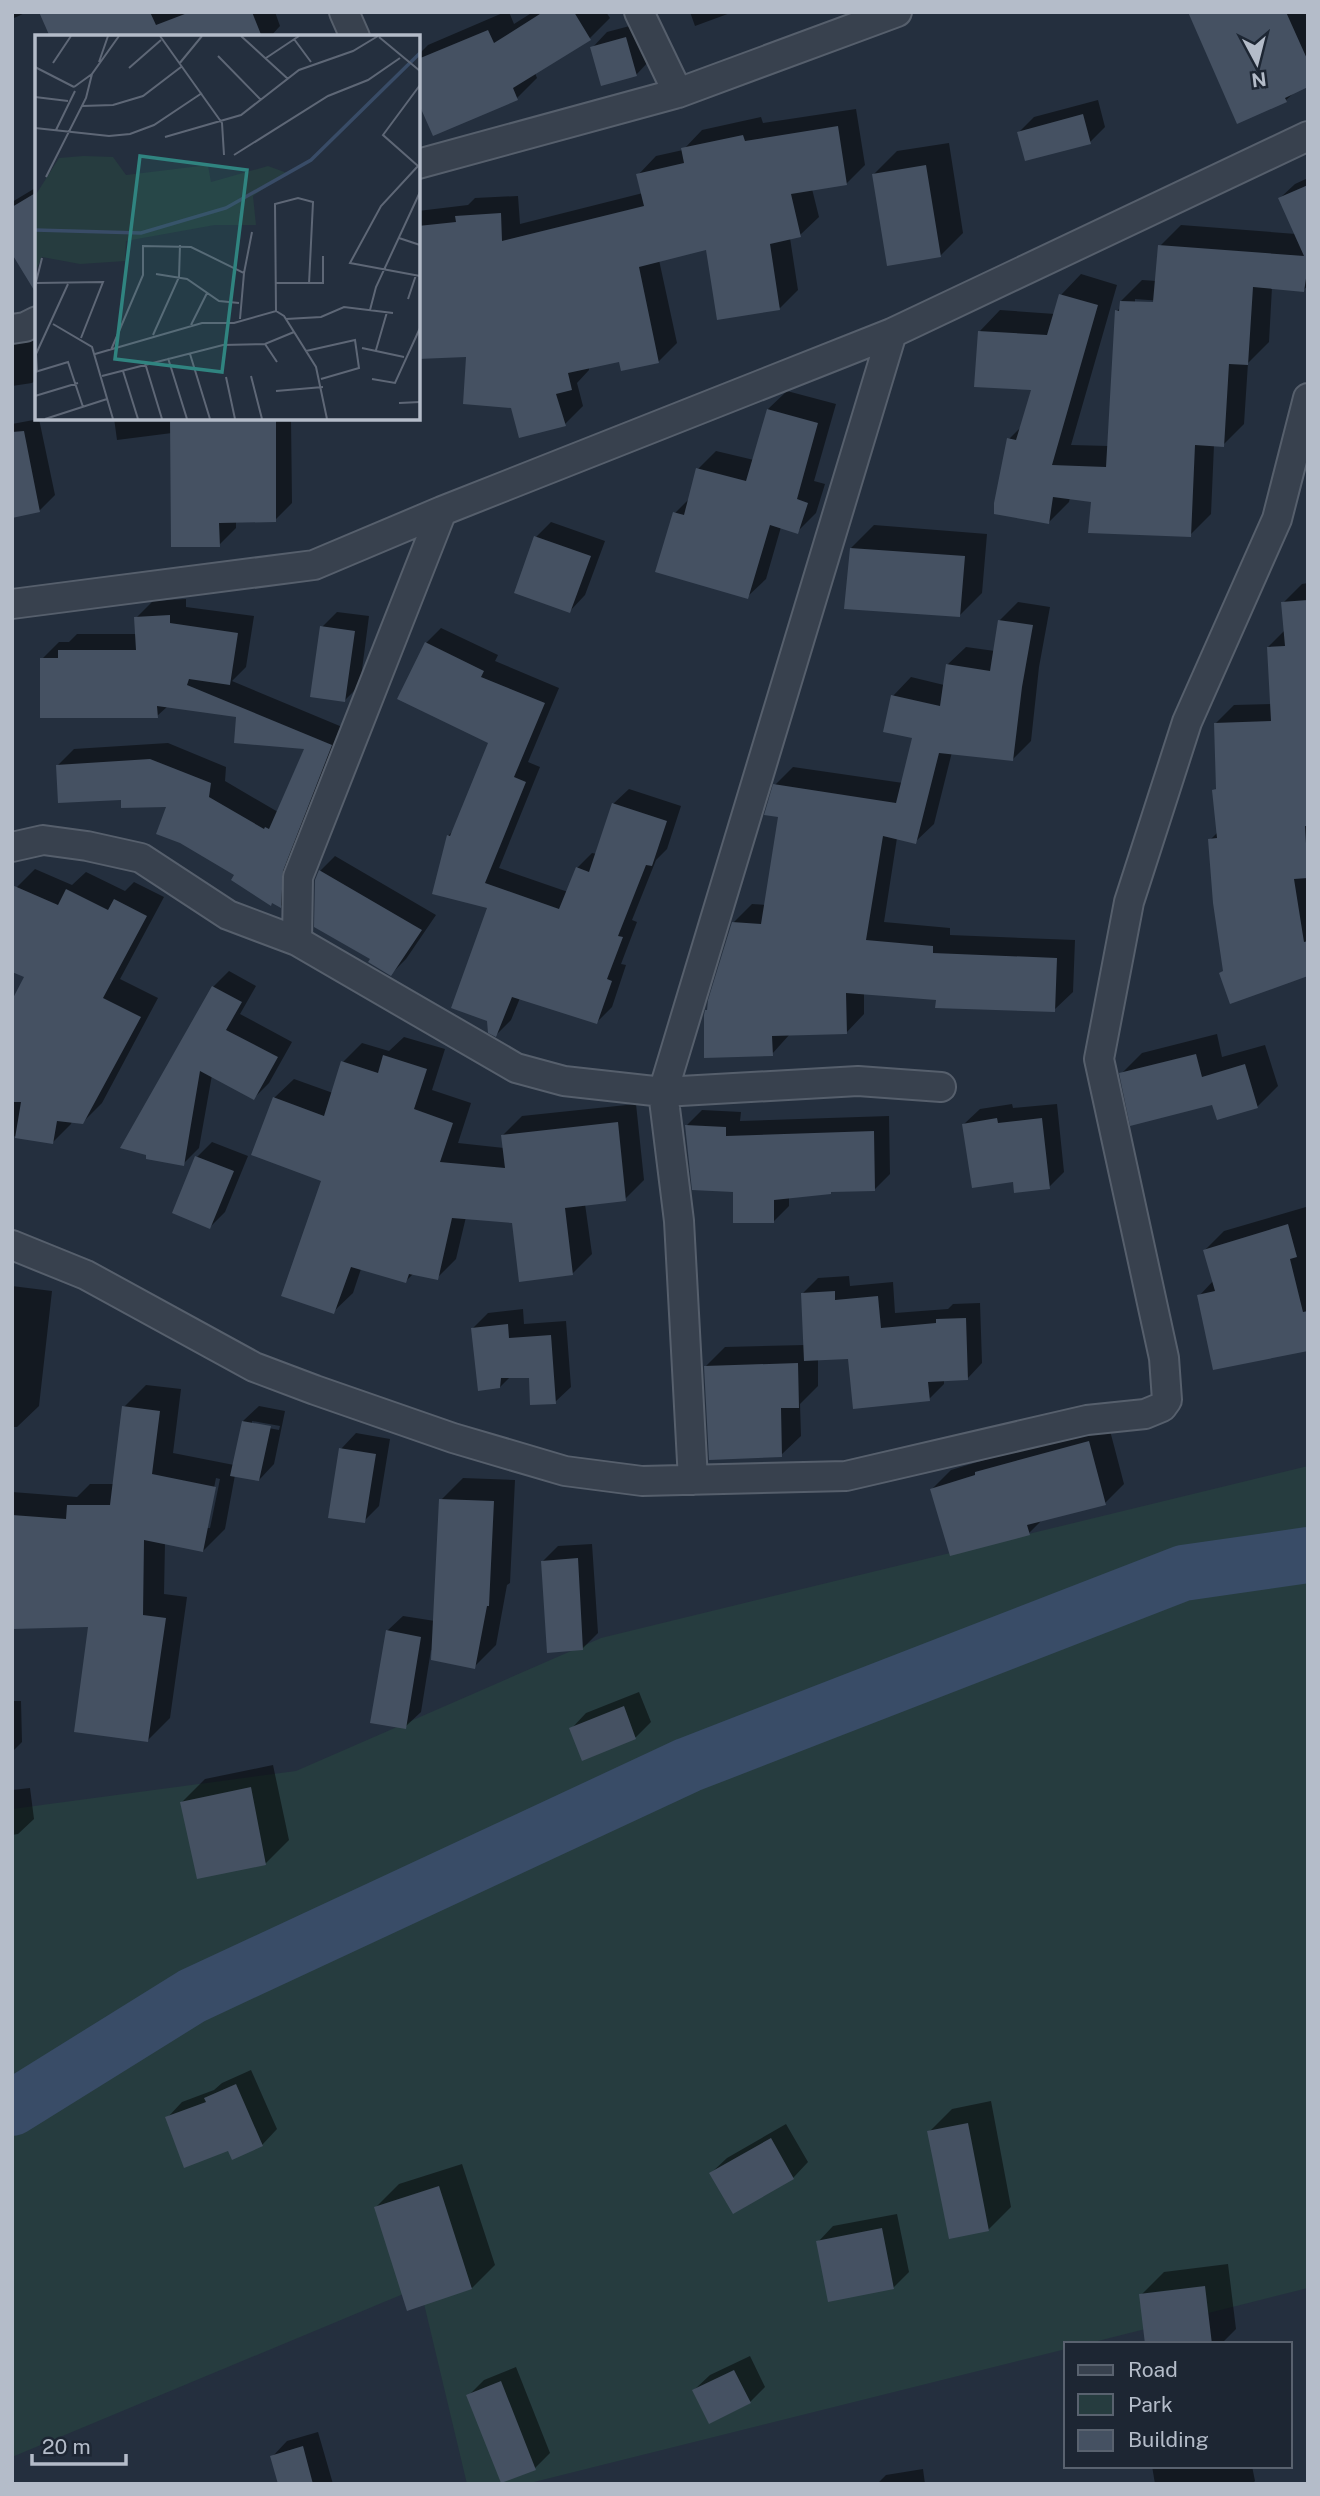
<svg xmlns="http://www.w3.org/2000/svg" width="1320" height="2496" font-family="'Public Sans',sans-serif">
<rect width="100%" height="100%" fill="#242f3e"/>
<path fill="#263c3f" d="M1308,1466V2288L1086,2344H1066V2349L526,2484H467L420,2287L12,2457V1809L296,1771L601,1638Z"/>
<path fill="#0007" fill-rule="evenodd" d="M12,12H27L12,19Z
M41,12H275L280,26L270,37H52Z
M505,12H509L514,24L533,12H606L610,18L590,38L535,73L537,78L517,98L418,89V55L428,45Z
M690,12H733L695,26Z
M1190,12H1308V85L1296,91L1286,100Z
M641,23L651,59L636,75L592,48L607,32Z
M1098,100L1105,127L1090,142L1019,132L1034,117Z
M856,109L865,165L846,184L812,189L819,217L800,235L790,238L798,290L780,308L707,248L659,260L677,343L658,362L620,360L589,367V370L577,383L583,406L565,424L512,406L468,355L418,357V211L468,205L475,198L518,196L520,224L643,193L638,175L656,156L683,150L702,130L761,117L763,123Z
M949,143L963,233L940,256L874,174L897,151Z
M1308,178V286L1303,290L1272,287L1269,342L1248,363L1244,424L1223,445H1214L1211,514L1190,535L1093,500L1070,497L1069,502L1048,523L1009,439L1022,426L1033,389L980,331L1000,310L1055,314L1061,295L1081,274L1117,285L1071,445L1109,446L1117,311L1121,307V301L1142,280L1157,281L1160,246L1181,225L1296,234L1280,198L1295,184ZM1135,299L1162,301V304L1135,303Z
M37,187V262L12,251V202Z
M37,338V379L32,383L12,386V341Z
M787,391L836,404L814,481L825,484L816,513L797,532L781,527L766,579L747,597L675,513L691,497L698,469L716,451L754,460L768,409Z
M114,418H291L292,503L275,520L236,521V528L219,545L172,433L117,440Z
M39,419L55,495L40,510L12,516V424Z
M551,522L605,541L585,595L570,611L536,537Z
M874,525L987,534L982,593L959,616L851,548Z
M1308,583V974L1225,969L1210,840L1218,832L1214,791L1218,786L1215,724L1234,705L1272,704L1268,647L1285,630L1283,603L1302,584Z
M186,599V607L254,616L246,667L232,681L347,729L297,890L281,906L236,875L169,806L58,765L74,749L168,743L226,767L225,781L278,812L306,747L238,716L168,706L157,716L42,659L59,642H69L77,634H137L136,618L153,601Z
M1018,602L1050,607L1039,667L1031,741L1013,759L952,752L934,824L915,842L897,838L884,922L950,928V935L1075,940L1073,992L1054,1010L864,993V1014L846,1033L790,1034L772,1054L709,1009L733,923L752,904L766,905L780,816L775,785L793,767L903,783L915,737L893,696L911,677L944,685L947,665L966,647L995,651L1000,620Z
M337,612L369,616L360,685L345,700L322,627Z
M441,628L498,655L495,661L559,688L528,762L540,767L499,868L568,892L577,868L592,853L597,854L613,804L629,789L681,806L667,849L656,860L632,920L637,922L621,964L626,965L612,1007L597,1022L520,998L511,1020L496,1035L490,907L448,836L454,830L490,742L426,643Z
M335,856L436,915L406,959L391,974L373,959L320,871Z
M35,869L72,885L86,872L125,891L134,882L164,897L120,979L158,998L102,1103L83,1122L72,1121L71,1124L53,1142L13,1136L12,1141V1004L26,976L17,887Z
M229,971L256,986L240,1014L292,1042L269,1083L254,1098L212,1075L199,1148L183,1164L123,1147L213,987Z
M1217,1034L1222,1057L1265,1045L1278,1086L1257,1107L1213,1103L1121,1074L1142,1053Z
M404,1037L445,1049L432,1090L471,1103L458,1143L504,1148L503,1135L522,1116L636,1104L644,1180L625,1199L585,1204L592,1254L572,1274L513,1222L466,1217L456,1259L437,1278L414,1273L406,1281L361,1269L353,1293L333,1312L324,1180L274,1098L294,1079L333,1093L343,1062L362,1043L389,1051Z
M1012,1104L1013,1108L1057,1104L1064,1172L1049,1187L1014,1180L964,1124L980,1109Z
M702,1110L741,1112L740,1121L889,1116L890,1174L875,1189L833,1190L830,1193L789,1197V1206L774,1221L735,1190L687,1125Z
M212,1142L248,1156L225,1212L210,1227L197,1157Z
M1306,1207L1308,1211V1349L1199,1296L1214,1280L1205,1250L1224,1231Z
M849,1276L850,1286L893,1282L895,1313L948,1309L953,1304L980,1303L982,1363L967,1379H944V1384L929,1399L850,1357L818,1358V1386L800,1404L801,1436L781,1455L705,1367L725,1347L805,1345L803,1293L818,1278Z
M12,1286L52,1291L39,1406L17,1427H12Z
M523,1309L524,1324L566,1321L571,1387L555,1402L530,1376L510,1377L500,1387L473,1328L488,1313Z
M146,1385L181,1389L173,1453L234,1465L243,1421L259,1406L285,1411L274,1464L259,1480L235,1475L225,1529L203,1551L165,1543L164,1594L187,1597L170,1718L148,1740L90,1626L12,1627V1492L77,1497L90,1484H114L124,1407ZM252,1421L280,1426L279,1430L252,1425ZM216,1478L220,1479L210,1528H206Z
M1108,1423L1124,1484L1105,1503L1042,1520L1029,1533L932,1489L951,1470L991,1458L995,1453Z
M356,1433L390,1439L379,1506L364,1521L341,1449Z
M463,1478L515,1480L510,1583L507,1585L496,1645L474,1667L431,1650L421,1712L405,1727L387,1631L403,1616L435,1621L441,1500Z
M592,1544L598,1633L582,1649L542,1562L558,1546Z
M639,1692L651,1722L636,1737L583,1758L571,1729L586,1713Z
M12,1701H21L22,1742L12,1752Z
M273,1765L289,1840L266,1863L182,1802L205,1779Z
M30,1788L34,1819L18,1834L12,1835V1790Z
M251,2070L277,2129L262,2145L229,2149L167,2118L182,2102L214,2090L222,2083Z
M991,2101L1011,2207L988,2230L929,2132L952,2109Z
M786,2124L808,2162L793,2178L711,2173L727,2158Z
M462,2164L495,2265L472,2288L376,2207L399,2184Z
M897,2214L909,2272L893,2288L818,2242L833,2226Z
M1228,2264L1236,2329L1221,2344H1147L1141,2295L1164,2272Z
M750,2356L765,2387L750,2402L694,2390L710,2375Z
M516,2367L550,2453L535,2468L469,2395L484,2380Z
M318,2432L333,2484H280L272,2457L287,2441Z
M1152,2466H1252L1255,2481L1252,2484H1155Z
M923,2469L925,2484H877L886,2475Z"/>
<g fill="none" stroke-linecap="round" stroke-linejoin="round">
<path stroke="#394c67" stroke-width="56" d="M12,2108L192,1996L688,1765L1183,1573L1308,1555"/>
</g>
<path fill="#455162" d="M39,12H150L156,25L190,12H252L262,37H50Z
M543,12H574L591,40L513,88L518,100L433,136L418,102V59L488,30L494,43Z
M1188,12H1286L1308,61V87L1285,98L1287,102L1237,124Z
M626,37L637,76L601,86L590,47Z
M1083,114L1091,144L1025,161L1017,132Z
M838,126L847,185L791,194L801,237L770,244L780,310L717,320L706,250L639,267L659,363L621,371L619,362L568,373L572,390L556,394L566,426L519,438L511,408L463,404L466,357L418,359V226L456,222L455,216L501,213L502,241L644,206L636,174L684,163L681,148L743,135L745,141Z
M926,165L941,257L887,266L872,174Z
M1308,185V265L1304,292L1253,287L1248,365L1229,364L1224,447L1195,445L1191,537L1088,533L1091,502L1053,497L1049,524L994,514V503L1007,438L1016,440L1031,390L974,387L978,331L1047,335L1059,294L1098,305L1052,465L1106,467L1115,310L1119,311L1120,301L1153,302L1158,245L1304,256L1278,198Z
M37,192V295L12,254V207Z
M767,409L818,423L797,499L808,503L798,534L770,525L748,599L655,572L673,512L684,515L696,468L746,481Z
M170,418H276V522L219,523L220,547H171Z
M24,431L40,512L12,518V432Z
M534,536L591,556L570,613L514,593Z
M850,548L965,556L960,617L844,609Z
M1308,600V826H1305L1308,878L1294,879L1304,942L1308,941V976L1230,1004L1219,973L1223,971L1213,903L1208,839L1217,838L1212,790L1216,789L1214,723L1271,721L1267,647L1285,646L1281,602Z
M170,615V623L238,633L230,685L189,679L187,685L332,745L283,871L281,908L272,903L271,906L231,880L234,875L180,843L156,834L166,807L121,808V800L58,803L56,765L150,759L211,783L209,797L264,829L265,827L269,829L304,749L234,743L236,717L157,706L158,718H40V658H58V650H136L134,617Z
M998,620L1033,625L1022,687L1013,761L939,753L916,844L883,836L866,940L933,946V953L1057,958L1055,1012L935,1008L936,1000L846,993L847,1034L772,1036L773,1056L704,1058V1015L705,1010H707L708,1000L732,922L761,924L778,817L764,815L773,784L896,803L912,738L883,732L891,695L940,706L946,664L990,671Z
M320,626L355,631L345,702L310,697Z
M425,642L484,671L481,677L545,703L514,777L526,782L485,883L559,909L576,867L589,872L612,803L667,821L652,866L646,865L618,936L623,937L607,979L612,981L597,1024L512,997L496,1037L488,1033L487,1021L451,1008L487,908L432,894L447,835L450,836L488,743L397,699Z
M319,870L422,930L391,976L368,962L370,959L314,927L315,880Z
M12,885L58,905L66,889L108,910L114,899L147,916L103,998L141,1017L83,1124L57,1121L53,1144L15,1138L21,1102H12V1000L24,977L12,972Z
M212,986L242,1002L226,1030L278,1057L254,1100L200,1071L184,1166L146,1159V1155L120,1148Z
M1196,1054L1202,1077L1245,1064L1258,1108L1217,1120L1212,1105L1130,1126L1119,1073Z
M383,1055L427,1069L414,1109L453,1123L440,1162L505,1168L501,1135L618,1122L626,1201L565,1208L573,1275L519,1282L512,1223L452,1218L438,1280L409,1274L406,1283L351,1267L334,1314L281,1296L321,1181L251,1155L273,1097L324,1116L341,1061L378,1073Z
M997,1118L998,1123L1042,1118L1050,1189L1014,1193L1013,1182L972,1188L962,1124Z
M685,1125L726,1127V1136L874,1131L875,1191L831,1192V1194L774,1200V1223H733V1192L692,1190Z
M195,1156L234,1171L210,1229L172,1213Z
M1288,1224L1297,1257L1290,1259L1303,1312L1308,1311V1351L1213,1370L1197,1295L1215,1291L1203,1250Z
M835,1291V1300L878,1296L881,1328L936,1323V1319L966,1318L968,1380L928,1382L930,1401L853,1409L848,1359L804,1361L801,1293Z
M508,1324L509,1338L551,1335L556,1404L530,1405L529,1378H501L500,1388L478,1391L471,1328Z
M798,1363L799,1408H781L782,1457L709,1460L704,1366Z
M122,1406L160,1411L152,1474L216,1487L203,1552L144,1540L143,1615L166,1618L148,1742L74,1732L88,1627L12,1629V1515L66,1519L67,1505H110Z
M242,1421L271,1426L259,1481L230,1476Z
M1089,1441L1106,1505L1027,1525L1030,1535L950,1556L930,1489L975,1475V1472Z
M339,1448L376,1454L365,1523L328,1518Z
M439,1499L494,1501L489,1606H487L475,1669L431,1660Z
M578,1558L583,1650L547,1653L541,1561Z
M386,1630L421,1637L406,1729L370,1723Z
M624,1706L636,1739L582,1761L569,1728Z
M251,1787L266,1865L197,1879L180,1802Z
M236,2084L263,2146L232,2160L228,2151L184,2168L165,2117L206,2102L204,2098Z
M968,2123L989,2231L949,2239L927,2131Z
M771,2138L794,2179L733,2214L709,2173Z
M439,2186L472,2289L407,2311L374,2207Z
M882,2228L894,2289L828,2302L816,2241Z
M1205,2286L1212,2344H1145L1139,2294Z
M734,2370L751,2403L709,2424L692,2390Z
M501,2381L536,2470L501,2483L466,2395Z
M303,2446L313,2484H278L270,2456Z"/>
<g fill="none" stroke-linecap="round" stroke-linejoin="round">
<g stroke="#565f6c" stroke-width="32">
<path id="minor" d="M344,12L355,37
M639,12L678,93
M418,164L678,93L897,12
M12,329L25,327L37,321
M12,604L314,565L442,511L892,333L1308,136
M12,847L43,840L87,846L141,858L228,915L297,941L516,1068L564,1081L663,1092L858,1081L941,1087
M297,941L298,877L442,511
M12,1245L86,1275L254,1367L315,1390L453,1438L565,1471L642,1481L846,1476L1087,1420L1145,1414L1162,1407L1167,1400L1164,1358L1099,1059L1129,902L1187,722L1277,519L1308,398
M693,1480L679,1221L663,1092L892,333"/>
</g>
<use href="#minor" stroke="#38414e" stroke-width="28"/>
</g>
<g transform="translate(35 35)">
<rect width="385" height="385" fill="#242f3e"/>
<path d="M48,121L78,122L91,140L173,130L176,147L233,131L252,138L218,161L221,190H180L91,206L90,226L45,229L7,222L0,237V161L24,123Z" fill="#263c3f"/>
<path fill="none" stroke="#394c67" stroke-width="3.5" d="M0,195L106,198L191,173L276,125L385,18"/>
<path fill="none" stroke="#5e6776" stroke-width="2" d="M125,1L187,88L189,120M206,1L253,44M344,2L385,36M259,4L276,27M183,21L226,65M231,23L264,1M64,27L73,1M18,28L36,1M144,29L167,1M0,32L39,52M94,33L126,5M39,52L57,39M0,62L33,66M47,71L78,70L108,61L146,32M0,93L74,101L95,99L119,90L167,58M21,95L40,56M130,102L206,80L264,35L318,16L343,1M199,120L293,61L333,45L365,23M383,131L346,171L315,228L385,241M383,131L348,100L385,50M11,142L51,63L57,39L84,1M364,203L385,210M209,238L217,197M121,239L152,244L184,266L204,268M2,248L68,247L46,303M240,248H288V221M0,251L7,223M373,264L381,240M335,275L341,252L385,157M241,276L240,169L263,163L278,167L274,249M251,284L286,282L309,272L358,278M18,289L57,312L78,384M156,290L172,258M118,300L144,242L145,210M230,309L242,327M327,313L369,322M76,315L108,240V211L156,212L209,238L205,284M341,315L352,277M271,316L320,305L324,333L286,344M60,319L167,288H199L241,276L249,281L281,332L292,384M155,319L175,384M133,323L152,384M110,328L127,384M88,336L103,384M0,337L33,327L48,372M2,337L1,319L33,249M67,341L188,310L230,309L259,297M216,341L227,384M191,342L200,384M337,344L360,348L385,293M241,356L288,352M0,361L43,348M364,368L385,367M10,384L72,364"/>
<path fill="#308480" fill-opacity="0.15" stroke="#308480" stroke-width="3.5" d="M105,121L212,135L187,337L80,324Z"/>
<rect width="385" height="385" fill="none" stroke="#b4bcc9" stroke-width="3.5"/>
</g>
<rect width="1320" height="2496" fill="none" stroke="#b4bcc9" stroke-width="28"/>
<rect x="1064" y="2342" width="228" height="126" fill="#1d2633" stroke="#59626f" stroke-width="2"/>
<rect x="1078" y="2365" width="35" height="10" fill="#38414e" stroke="#59626f" stroke-width="2"/>
<text x="1128" y="2377" font-size="21" fill="#b4bcc9">Road</text>
<rect x="1078" y="2394" width="35" height="21" fill="#263c3f" stroke="#59626f" stroke-width="2"/>
<text x="1128" y="2412" font-size="21" fill="#b4bcc9">Park</text>
<rect x="1078" y="2430" width="35" height="21" fill="#455162" stroke="#59626f" stroke-width="2"/>
<text x="1128" y="2447" font-size="21" fill="#b4bcc9">Building</text>
<g transform="translate(1257 63) rotate(173)" stroke="#1d2633" stroke-width="5" paint-order="stroke">
<path d="M0-5L12 26L0 18L-12 26Z" fill="#b4bcc9"/>
<text y="-10" font-size="19" font-weight="bold" text-anchor="middle" fill="#b4bcc9">N</text>
</g>
<path d="M32 2454v10h94v-10" fill="none" stroke="#b4bcc9" stroke-width="3.5"/>
<text x="42" y="2454" font-size="21" fill="#b4bcc9" stroke="#1d2633" stroke-width="5" paint-order="stroke">20 m</text>
</svg>
